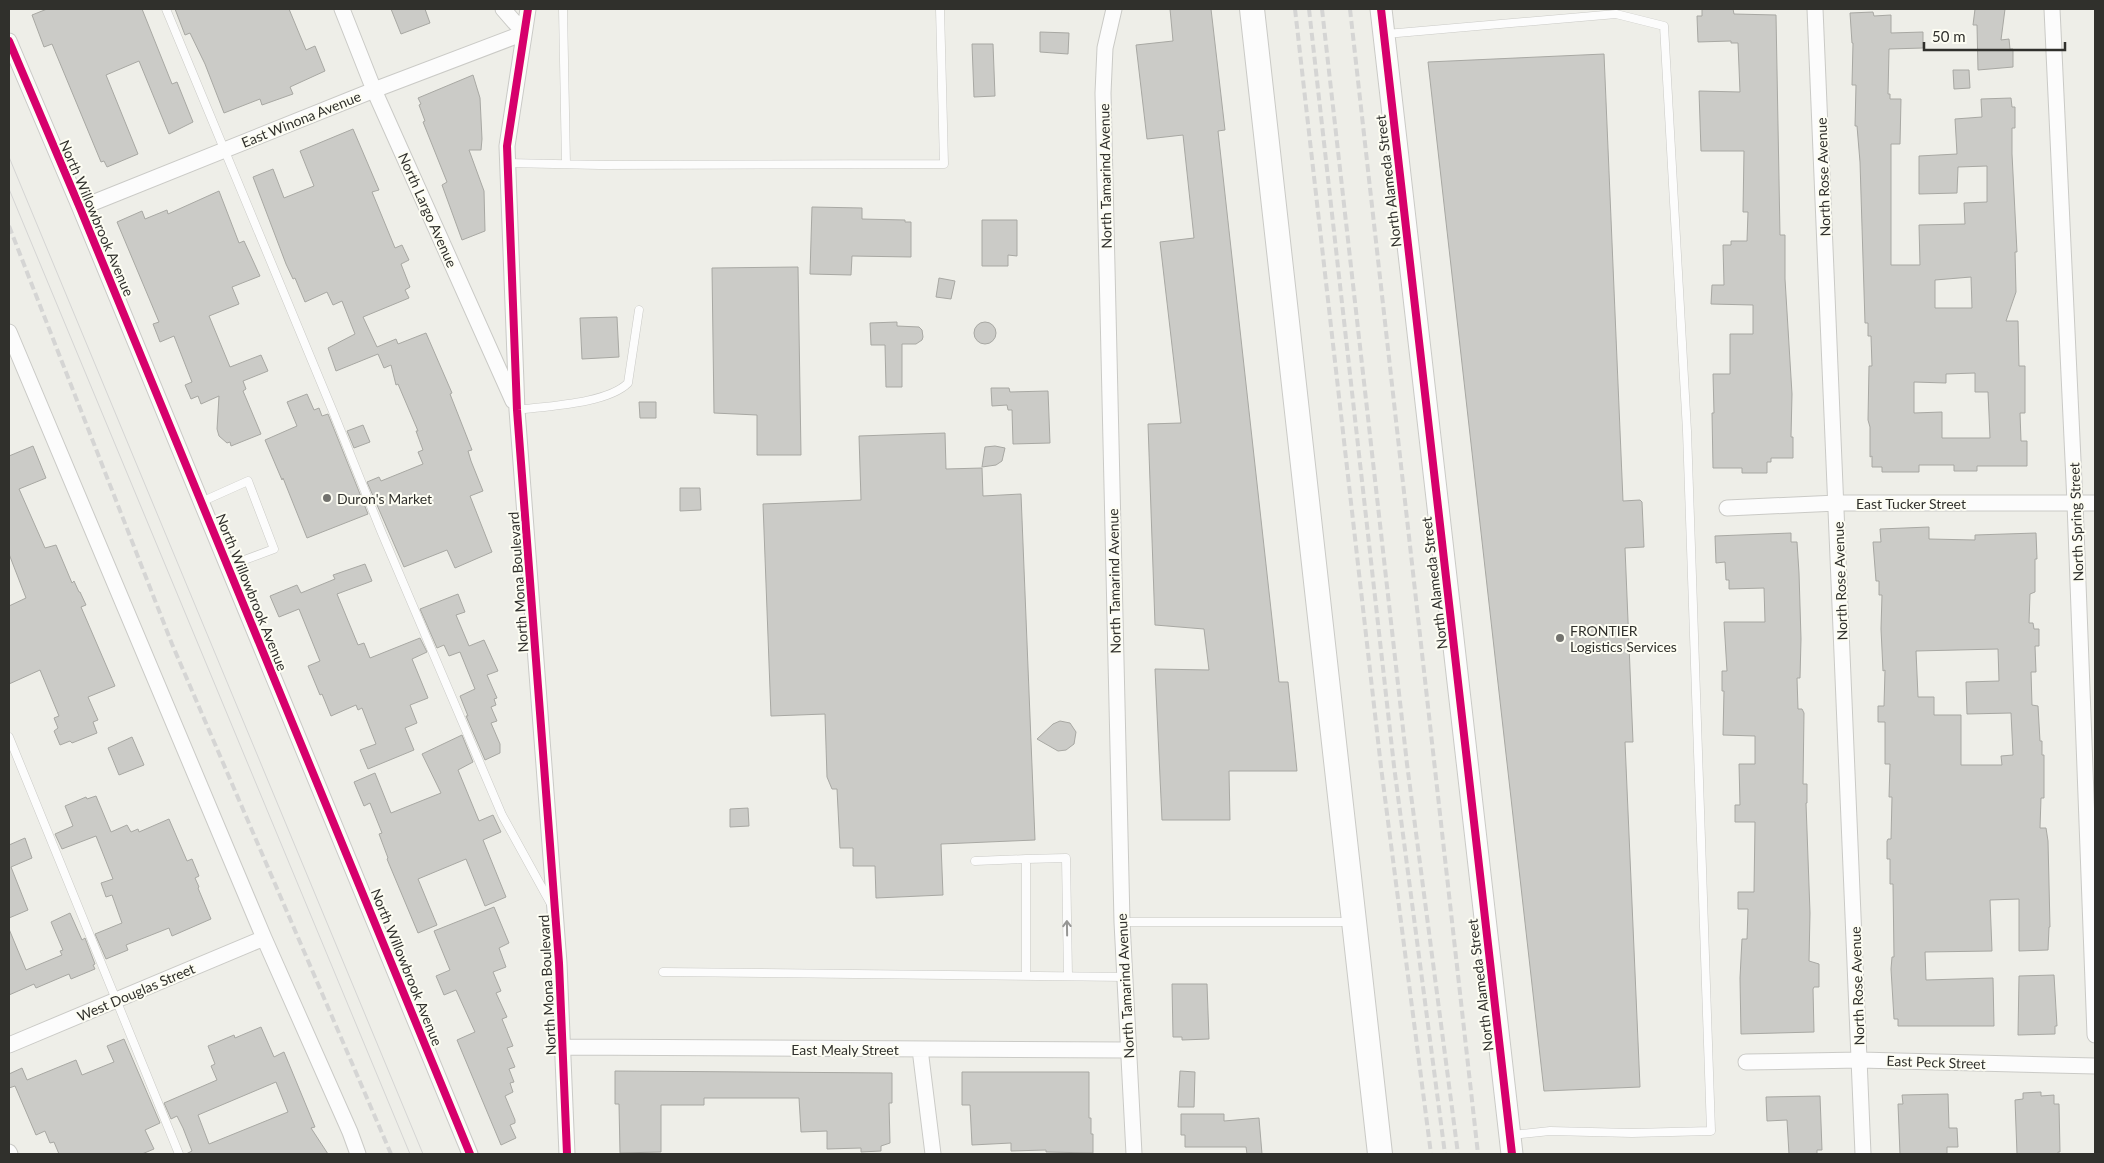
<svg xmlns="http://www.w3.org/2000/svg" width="2104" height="1163" font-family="Lato,sans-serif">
<rect width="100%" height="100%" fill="#eeeee8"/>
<path fill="#cbcbc7" stroke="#a8a8a3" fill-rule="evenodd" d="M47,9H142L172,84L177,82L193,122L169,134L139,61L106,75L138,154L107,167L104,161L101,162L52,44L44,47L32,15Z
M175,9H289L306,50L315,46L325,71L290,87L293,94L262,105L260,99L224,113L205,64L190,33L185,35Z
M391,9H425L430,23L401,34Z
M1170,9H1211L1225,130L1218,131L1279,682H1288L1297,771H1229L1230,820H1162L1155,669L1209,670L1204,629L1155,625L1148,424L1181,423L1160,242L1194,238L1183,135L1147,139L1136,45L1173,41Z
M1702,9H1733L1734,14L1776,15L1780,235H1785V279L1792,394L1791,437H1793V458H1771V462H1767V473H1742V468H1713L1712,413H1714L1713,374H1730V334H1753V305L1711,304L1712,285H1724L1723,245H1731V241H1747L1748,212H1743L1744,151H1701L1699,91L1740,92L1738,43H1731V41L1698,42L1697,16H1702Z
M1975,9H2005L2001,40L2009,39L2010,49H2013V67L1978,70L1977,25H1973Z
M1873,12L1874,16L1891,15V33L1923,32V48L1889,49L1888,94H1890V99H1901L1900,144H1891V265H1920L1919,225L1965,224L1964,203L1987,202V166L1958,167L1957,193L1919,194V156L1957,154L1955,119L1982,117L1981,99L2011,98L2012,107H2015V128H2012V154L2017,252H2015L2016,292L2006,321H2018L2019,366H2025V413H2020L2021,441H2027V466H1977V471H1954V465H1919V472H1882V467H1872V456L1870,457V427L1868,420L1869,366H1872L1871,336H1868V323H1865L1860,162L1857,126H1855L1856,85H1852L1853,43H1852L1850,13ZM1971,277L1972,308H1935V280ZM1975,373V392H1988L1990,438H1942V412L1914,413V382L1946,383V374Z
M1040,32L1069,33L1068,54L1040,52Z
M972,44H993L995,96L974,97Z
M1604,54L1623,501L1640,500L1642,502L1644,547L1625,548L1633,742H1625L1640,1087L1544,1091L1428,62Z
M1953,70H1969L1970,88L1954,89Z
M473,75L480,98L482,139L481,150H469L484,191L485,231L462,240L442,185L447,182L423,122L425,121L419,105L421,104L418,98Z
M353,129L379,190L372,192L395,248L402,245L409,260L401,264L410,287L405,290L409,298L363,317L377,347L396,339L398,344L426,333L452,393L450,394L472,450L468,451L471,461L483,491L470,496L492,552L455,568L447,550L404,567L367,482L379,477L381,481L423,464L418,452L423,450L416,431H418L398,384L396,385L391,365L384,368L378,354L336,371L328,348L355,334L342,301L333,305L327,292L305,302L295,278L293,279L286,264L253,177L273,169L284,198L314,186L300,151Z
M219,191L239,243L244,241L260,276L232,287L239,304L209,316L230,367L261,355L268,371L243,381L246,389L243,391L261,434L231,446L230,442L227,443L219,436L217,429L219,396L201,404L198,396L191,399L185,385L192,382L174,336L160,342L153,324L159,322L117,222L142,211L145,219L167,210L168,214Z
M812,207L862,208V219L905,220V222H911V257L852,256L851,275L810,274Z
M982,220H1017V256L1008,255V266H982Z
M798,267L801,455H757V415L714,413L712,268Z
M939,278L955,281L951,299L936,297Z
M617,317L619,357L582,359L580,318Z
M897,322V326L919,327L922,330L923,337L922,340L916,344H902V387H886L885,345H871L870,323Z
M974 333a11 11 0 1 1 22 0a11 11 0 1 1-22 0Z
M991,388H1009L1010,392L1048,391L1050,443L1013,444L1012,410H1008L1007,405L992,406Z
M307,394L314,410L319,408L322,416L328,414L368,514L307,538L283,478L282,480L265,440L297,426L287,402Z
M639,402H656V418H640Z
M363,425L370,442L354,448L347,431Z
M945,433L946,469L982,468L983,496L1021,494L1035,840L941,844L943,895L876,898L875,866H853V848H840L837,789H832L827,777L825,714L771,716L763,504L861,500L859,436Z
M33,446L46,478L19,489L45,548L56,545L72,583L74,581L79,592H80L86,605L81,607L115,686L88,697L98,720L93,722L97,733L72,743L70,741L60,745L54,731L58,728L54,718L59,716L40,670L9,684V606L26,598L9,554V456Z
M995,446L1005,448L1002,461L996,465L982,467L985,447Z
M680,488H700L701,510L680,511Z
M1929,527V539L1975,540V535L2036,533L2037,559H2035V592L2030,594L2029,623H2033L2034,629H2039V646H2035L2036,672H2031L2032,705L2038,706L2040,741H2042V755H2044V798H2041L2040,828H2046L2048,841L2050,927H2049L2048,950L2019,951V899L1990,900L1992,951L1925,952L1926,980L1993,978L1994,1026H1898V1019H1894L1891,969L1892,957H1894L1893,884H1890V859H1887V841L1888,839H1891L1892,797H1889L1890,764H1885V722H1878V706H1884L1885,670L1883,671L1881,629L1882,595H1879V581H1876L1873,542H1881L1880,529ZM1998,649L1999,681L1966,682L1967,714L2011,713L2013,755L2001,756L2002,765H1961V715H1934V697H1918L1916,651Z
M1791,533V542H1797L1799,573L1801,639L1800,678H1797L1798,709H1802L1804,713L1803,784H1807V803H1806L1810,913L1809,961L1819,964V987H1814L1813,989L1814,1032L1741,1034L1740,978L1742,939H1747L1748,909H1738V892H1754L1755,822H1735V805H1740L1739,764H1755V736L1723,735L1724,691H1722V671H1727L1724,622H1765L1764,588L1729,589V580H1726L1725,562L1716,563L1715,536Z
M365,564L372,581L337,594L358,645L364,643L370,658L420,638L427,652L412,659L428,698L410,705L417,723L405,728L414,750L368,769L360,750L376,744L362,708L358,710L356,705L331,716L322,694L320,695L308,666L320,661L299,609L279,617L270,596L297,585L301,593L335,579L333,575Z
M458,594L465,612L456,615L469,646L484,640L498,671L487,675L497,698L494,699L496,705L491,707L497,721L491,723L500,744V753L485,760L466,716H468L460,696L475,689L460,652L449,656L444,645L437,648L420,609Z
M1060,721L1070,723L1076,732L1074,744L1066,750L1058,751L1037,739L1053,724Z
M462,735L473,762L458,770L479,821L493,815L501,832L483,840L506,897L485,906L466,859L418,879L437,925L418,933L387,859L388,858L379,834L382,833L370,803L364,806L354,782L375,773L391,813L441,793L422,754Z
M132,737L144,765L119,775L108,748Z
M96,796L111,832L127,825L131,832L138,829L139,832L169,819L187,861L192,859L199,876L195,878L199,887L198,888L211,919L172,936L169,928L126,945L128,950L106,959L95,934L122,923L112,895L106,897L101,883L113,879L96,836L62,849L55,834L73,826L65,806L86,797L87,799Z
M748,808L749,826L730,827V809Z
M25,838L32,858L11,867L28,910L9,918V845Z
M494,907L509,943L499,948L506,967L493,972L501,991L496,993L507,1017L502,1019L513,1046L507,1048L515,1067L509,1069L514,1082L510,1083L513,1092L505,1096L515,1120V1123L510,1125L516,1138L501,1145L457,1040L475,1032L456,990L444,995L436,976L450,970L434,931Z
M70,913L82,940L85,938L95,964L93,965L95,969L71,979L69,974L36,988L34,984L9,995V929L26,970L62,955L60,951L63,950L51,922Z
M2054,975L2057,1026H2055V1034L2018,1035L2019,976Z
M1172,984H1207L1209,1039L1182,1040V1037H1173Z
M261,1027L274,1057L284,1052L315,1127L311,1128L328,1154H186L192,1151L183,1128L177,1116L171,1119L164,1103L217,1080L211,1066L215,1064L208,1046L234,1035L235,1038ZM276,1082L288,1112L209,1144L198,1115Z
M124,1039L160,1123L145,1130L154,1149L142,1154H59L54,1142L50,1143L45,1131L36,1135L15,1086L9,1088V1074L22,1068L27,1080L76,1060L82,1075L114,1062L107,1046Z
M615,1071L892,1073V1103H889L890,1143L881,1146V1151L861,1152V1148L827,1149V1131L801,1132L799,1098H704V1105H661V1152L620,1153L619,1104H615Z
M1180,1071L1195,1072L1194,1107H1178Z
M962,1072H1089V1118H1091V1134H1093V1153L1046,1152V1150L1011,1151V1143L972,1145L970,1105H962Z
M2041,1092V1096L2054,1095V1104H2059L2060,1152H2058V1154H2017L2015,1100L2023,1099V1093Z
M1948,1094L1949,1128H1957L1958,1147H1947V1154H1900L1898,1104H1903L1902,1095Z
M1820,1096L1822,1150H1817V1154H1789L1787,1120L1767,1121L1766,1097Z
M1181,1114H1224V1121L1259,1118L1262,1154H1247L1246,1147H1185V1135H1181Z"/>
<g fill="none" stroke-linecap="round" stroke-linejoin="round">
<g stroke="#cacac6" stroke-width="9">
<path id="lane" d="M166,9L334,414L381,531L502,815L551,904
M563,9L566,164
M1386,34L1616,14L1664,26L1687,431L1711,1131L1632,1133L1550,1131L1512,1135
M508,163L600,165L944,164L940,9
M517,410C546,406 607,404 628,383L639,310
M201,502L248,481L274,549L228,566
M9,737L179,1154
M975,861L1026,859
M1122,922H1352
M663,972L1125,977
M1026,976V859L1066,858L1068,976"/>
</g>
<g stroke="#cacac6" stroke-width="17">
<path id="street" d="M342,9L374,90L513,401
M528,9L507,146L517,410L559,963L567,1154
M1114,9L1105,48L1103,93L1122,922L1134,1154
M1815,9L1863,1154
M2052,9L2075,503L2095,1035
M9,41L80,208L470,1154
M80,208L374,90L524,33L503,9
M9,332L264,938L350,1132L358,1154
M1727,508L1837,503H2095
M9,1045L264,938
M562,1047L1128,1050
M920,1049L933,1154
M1746,1062L1860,1060L2095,1066
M9,1152L10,1154"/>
</g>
<g stroke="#cacac6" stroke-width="23">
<path id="secondary" d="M1381,9L1512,1154"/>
</g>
<g stroke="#cacac6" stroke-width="26">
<path id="primary" d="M1252,9L1380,1154"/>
</g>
<use href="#lane" stroke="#fcfcfc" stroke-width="8"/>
<use href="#street" stroke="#fcfcfc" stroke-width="15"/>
<use href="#secondary" stroke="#fcfcfc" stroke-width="21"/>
<use href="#primary" stroke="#fcfcfc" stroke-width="24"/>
<path stroke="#d5d5d4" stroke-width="1" d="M9,157L423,1154
M9,189L410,1154"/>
<path stroke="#d5d5d4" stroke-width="4" stroke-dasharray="8 4" stroke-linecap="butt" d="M1295,9L1381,767L1431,1154
M1309,9L1394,766L1445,1154
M1322,9L1407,764L1458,1154
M1350,9L1478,1154
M9,226L172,644L391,1154"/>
<g stroke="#fdfdf3" stroke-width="11">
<path id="cycleway" d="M528,9L507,146L517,410L559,963L567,1154
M1381,9L1512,1154
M9,41L80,208L470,1154"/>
</g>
<use href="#cycleway" stroke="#d6006c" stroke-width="8"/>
</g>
<defs><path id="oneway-shaft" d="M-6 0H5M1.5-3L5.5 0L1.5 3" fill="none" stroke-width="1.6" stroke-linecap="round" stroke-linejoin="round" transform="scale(1.25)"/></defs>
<use stroke="#969694" href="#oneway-shaft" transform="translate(1067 928) rotate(-91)"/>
<g fill="#72726e" stroke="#fdfdf3" stroke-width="2">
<circle cx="327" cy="498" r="5"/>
<circle cx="1560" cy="638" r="5"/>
</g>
<g text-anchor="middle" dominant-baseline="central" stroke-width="4" stroke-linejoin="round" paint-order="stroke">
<g font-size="14" fill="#30302c" stroke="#fdfdf3">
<text transform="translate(301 119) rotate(-22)">East Winona Avenue</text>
<text transform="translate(1105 176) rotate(-91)">North Tamarind Avenue</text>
<text transform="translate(1823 177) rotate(-92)">North Rose Avenue</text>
<text transform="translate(1388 181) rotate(-97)">North Alameda Street</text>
<text transform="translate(428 210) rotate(66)">North Largo Avenue</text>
<text transform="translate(97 218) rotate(67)">North Willowbrook Avenue</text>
<text x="1911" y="503">East Tucker Street</text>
<text transform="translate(2076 522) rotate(-92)">North Spring Street</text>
<text transform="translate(1114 581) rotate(-91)">North Tamarind Avenue</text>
<text transform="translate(1840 581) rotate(-92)">North Rose Avenue</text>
<text transform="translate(518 582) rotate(-94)">North Mona Boulevard</text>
<text transform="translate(1434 583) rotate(-97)">North Alameda Street</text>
<text transform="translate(252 592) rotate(68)">North Willowbrook Avenue</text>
<text transform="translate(407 967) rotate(68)">North Willowbrook Avenue</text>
<text transform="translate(547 985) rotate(-93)">North Mona Boulevard</text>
<text transform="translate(1480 985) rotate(-97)">North Alameda Street</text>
<text transform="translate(1125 986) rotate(-93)">North Tamarind Avenue</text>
<text transform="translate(1857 986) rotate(-92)">North Rose Avenue</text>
<text transform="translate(136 992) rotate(-23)">West Douglas Street</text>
<text x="845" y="1049">East Mealy Street</text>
<text transform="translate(1936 1062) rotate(2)">East Peck Street</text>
</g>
<g font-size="14" fill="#30302c" stroke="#fdfdf3" text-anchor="start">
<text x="337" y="498">Duron's Market</text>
<text x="1570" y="630">FRONTIER<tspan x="1570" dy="16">Logistics Services</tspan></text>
</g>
</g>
<rect width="2104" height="1163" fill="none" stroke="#30302c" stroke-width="20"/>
<path d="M1924 42v8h141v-8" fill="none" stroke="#30302c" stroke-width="2.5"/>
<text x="1932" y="42" font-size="15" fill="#30302c" stroke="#fdfdf3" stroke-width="4" paint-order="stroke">50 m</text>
</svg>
